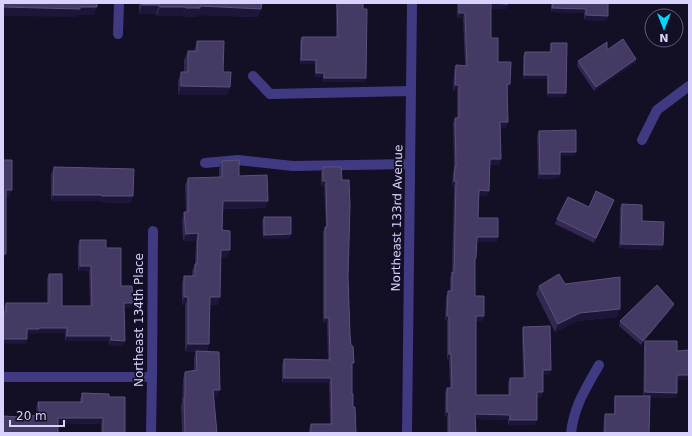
<svg xmlns="http://www.w3.org/2000/svg" width="692" height="436" font-family="'DejaVu Sans',sans-serif">
<rect width="100%" height="100%" fill="#130f24"/>
<g fill="none" stroke-linecap="round" stroke-linejoin="round">
<path stroke="#403a82" stroke-width="10" d="M118,34L119,3
M253,76L270,94L411,91
M642,140L657,110L689,86
M205,163L238,160L293,166L410,164
M3,377H152
M151,433L152,377L153,231
M407,433L412,3
M571,433C574,406 586,388 599,365"/>
</g>
<path fill="#322852" d="M139,3H262L261,9L258,17L198,15L197,17H183V16H157L156,14H139Z
M336,3H363L365,82H323V77H315V64H300V41L302,37H336Z
M457,3H508L506,9H491V38L498,62L510,84L508,89H507L506,128H500L499,165H490L487,196L479,195L478,218L498,237L496,242H477L475,261V296L484,316L482,321H476V395H508V383L510,378H523L522,332L523,327L549,375H543L541,398H537L535,425H508V420L475,419L476,433H447V417H445V393L447,388H450L449,360L447,359V321H445L446,297L448,291H450V278L452,272L454,186H452L453,172L454,168L453,123L455,118H457V90L453,91L454,70L456,65L465,66L463,18H457Z
M551,3H608L606,21L584,20V13L551,12Z
M197,41L223,72L230,87L227,95H178V81L181,72H184V60L188,51H194Z
M551,43L565,97H547V79H523V56L525,52H550V47Z
M636,59L635,63L594,91L577,66L578,61Z
M539,131L574,156H560L559,178L538,179L537,136Z
M222,161L268,201L265,208L223,209L222,230L227,258H220L218,305H209V344L207,351L217,397H214L217,433H182L181,405L182,402L183,379L185,372L194,370V358L196,352H185V305H182V283L184,276H192V271L195,264L196,241H183L182,220L184,212H186L185,185L188,178L219,177V168Z
M54,167L131,203L100,202V201H51V174Z
M323,167L342,180L348,277L350,335L352,368V394L356,433H309V429L311,424H330L329,383H282V364L284,359L328,360L327,323H323V232L325,227H326L324,186H321V172Z
M614,200L594,243L555,224L557,219Z
M622,204L642,221L662,250L619,248L620,208Z
M264,217L289,239H263L262,221Z
M80,240L106,248L131,308H124L123,346L109,345V341H65V333H37V334H27L26,344H3L4,308L6,303H47V279L49,274L62,306H90L89,271H78V245Z
M565,284L617,317L577,321L555,332L536,294L539,286Z
M672,308L641,345L619,326L620,321Z
M645,341L677,351L689,350V380H677V393L675,398L650,397L649,433H603L604,418L605,414H614V400L615,396H643L644,346Z
M82,393L109,397L125,433H101V424L58,423L37,415L36,408L38,402H80V399Z"/>
<path fill="#1e1638" d="M491,3L508,4L506,9H489Z
M142,5H159L156,14H139Z
M200,6L261,9L258,17L198,15L197,17H183L186,8Z
M3,7H97L94,15H78L77,17L3,16Z
M160,7H186L183,16H157Z
M552,8L586,9L584,13L551,12Z
M459,13H465L463,18H457Z
M586,15L608,16L606,21L584,20Z
M636,59L635,63L594,91L596,87Z
M301,60H316L315,64H300Z
M316,73H324L323,77H315Z
M524,75H548L547,79H523Z
M324,78H366L365,82H323Z
M507,84H510L508,89H505Z
M455,85H459L457,90L453,91Z
M181,86L230,87L227,95H178Z
M548,93H566L565,97H547Z
M500,122H508L506,128H498Z
M560,152H576L574,156H558Z
M490,159H501L499,165H488Z
M540,174H560L559,178L538,179Z
M323,181H326L324,186H321Z
M454,181H456L454,186H452Z
M6,190H12L9,198H3Z
M479,190L489,191L487,196L477,195Z
M53,195H102L100,201H51Z
M102,196H133L131,203L100,202Z
M614,200L612,205L594,243L596,238Z
M223,201H268L265,208L220,209Z
M198,233L196,241H183L186,234Z
M291,234L289,239H263L264,235Z
M477,237H498L496,242H475Z
M621,244L663,245L662,250L619,248Z
M221,250H230L227,258H218Z
M3,254H6L3,262Z
M80,266H91L89,271H78Z
M184,297H188L185,305H182Z
M210,297H220L218,305H207Z
M124,303H133L131,308H122Z
M674,304L672,308L641,345L643,341Z
M620,309L617,317L577,321L555,332L558,324L580,313Z
M447,316H449L447,321H445Z
M476,316H484L482,321H474Z
M325,318H329L327,323H323Z
M39,328H67L65,333H37V334H26L27,329Z
M67,336H111L109,341H65Z
M3,339H27L26,344H3Z
M111,340L125,341L123,346L109,345Z
M188,344H209L206,352H185Z
M449,354H451L449,360L447,359Z
M543,370H551L549,375H541Z
M677,375H689V380H675Z
M284,378H331L329,383H282Z
M213,390H220L217,397L210,398Z
M537,392H543L541,398H535Z
M645,392L677,393L675,398L643,397Z
M447,412H449L447,417H445Z
M475,414L510,415L508,420L473,419Z
M58,418H103L101,424L56,423Z
M510,420H537L535,425H508Z"/>
<path fill="#443a64" stroke="#5b527c" d="M3,3H97V7H80V9L3,7Z
M142,3H262L261,9L200,6V8H186V7H160L159,5H142Z
M337,3H363V9H367L366,78H324V73H316V60H301L302,37H338Z
M459,3H508V4L491,3V38H498V62H511L510,84H507L508,122H500L501,159H490L489,191L479,190L478,218H498V237H477L476,258H475V296H484V316H476V395H510V378H525L523,327L550,326L551,370H543V392H537V420H510V415L475,414L476,433H449V412H447V388H452L451,354H449V316H447L448,291H452V272L454,273L456,181H454L455,166H456L455,118H459V85H455L456,65L467,66L465,13H459Z
M553,3H608V16L586,15V9L552,8Z
M623,39L636,59L596,87L578,61L607,42V50Z
M197,41H224L223,72H231L230,87L181,86V72H188V51H197Z
M551,43H567L566,93H548V75H524L525,52H551Z
M576,130V152H560V174H540L539,131Z
M3,160H12V190H6V254H3Z
M239,160V176L267,175L268,201H223L222,230L230,231V250H221L220,297H210L209,344H188V297H184V276H195V264H197L198,233L186,234L184,212H188V178L222,177V161Z
M54,167L134,169L133,196H102V195H53Z
M323,167H341L342,180H349L350,206L348,277L350,335L351,346H353L354,363H352V394H353V407H355L356,433H311V424H332L331,378H284V359L330,360L329,318H325V227H327L326,181H323Z
M596,191L614,200L596,238L557,219L568,197L589,207Z
M622,204L642,205V221L664,222L663,245L621,244Z
M264,217H291V234L264,235Z
M80,240H106V248H121V286H132L133,303H124L125,341L111,340V336H67V328H39V329H27V339H3V312H6V303H49V274H62V306H92L91,266H80Z
M559,274L565,284L620,277V309L580,313L558,324L539,286Z
M657,285L674,304L643,341L620,321Z
M645,341H677V351L689,350V375H677V393L645,392Z
M196,351L219,352L220,390H213L217,433H185L184,398H185V372L197,370Z
M82,393L109,394V397H125V433H103V418H58V433H3V416L20,417L40,415L38,402H82Z
M615,396H650L649,433H606V432H605V414H615Z"/>
<g text-anchor="middle" dominant-baseline="central" stroke-width="3.5" stroke-linejoin="round" paint-order="stroke">
<g font-size="12" fill="#d9d2fe" stroke="#130f24">
<text transform="translate(397 218) rotate(-89)">Northeast 133rd Avenue</text>
<text transform="translate(139 320) rotate(-90)">Northeast 134th Place</text>
</g>
</g>
<rect width="692" height="436" fill="none" stroke="#d9d2fe" stroke-width="8"/>
<g transform="translate(664 28) rotate(180)"><circle r="19" fill="#130f24" stroke="#625d7b"/>
<path d="M0-3L7 15L0 10L-7 15Z" fill="#04d6f9"/>
<text y="-6" font-size="11" font-weight="bold" text-anchor="middle" fill="#d9d2fe">N</text>
</g>
<path d="M10 420v6h54v-6" fill="none" stroke="#d9d2fe" stroke-width="2"/>
<text x="16" y="420" font-size="12" fill="#d9d2fe" stroke="#130f24" stroke-width="3" paint-order="stroke">20 m</text>
</svg>
